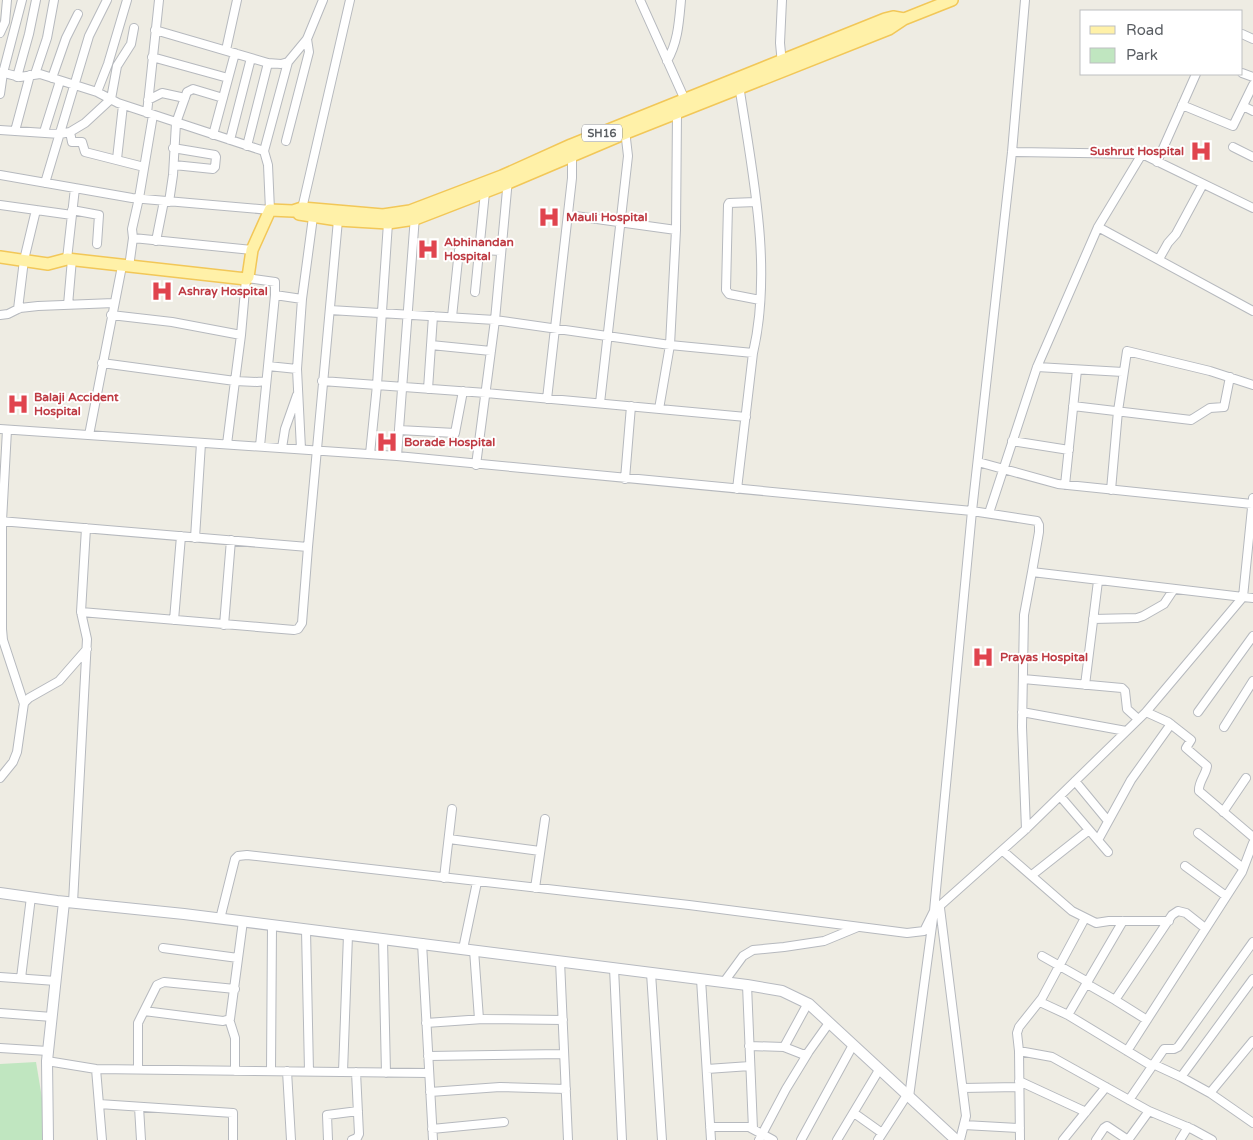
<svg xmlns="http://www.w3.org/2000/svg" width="1253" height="1140" font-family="'Varela Round',sans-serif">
<rect width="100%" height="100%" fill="#eeece3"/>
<path fill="#c0e6c0" d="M36,1062L49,1140H0V1064Z"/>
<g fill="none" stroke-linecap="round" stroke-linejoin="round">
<g stroke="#b6b9be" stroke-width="10">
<path id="street" d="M640,0L685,100
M782,0L780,43L782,64
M155,30L268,63L281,64L288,62L307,39L323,0
M0,33L5,22L7,0
M1242,34L1253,39
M226,50L237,0
M152,57L228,78
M667,61C678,42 679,22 681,0
M0,72L20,77L40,74L97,92L118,103L264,151
M1242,73L1253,77
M35,74L47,38L54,0
M17,77L29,34L36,0
M52,78L66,38L78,14
M739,85C752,171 773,267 753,353
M97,92L108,64L127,0
M0,94L3,73L22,0
M148,100L162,93L185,98
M1182,105L1233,126L1253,85
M1243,106L1253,111
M147,113L159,0
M0,130L60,134L70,132L85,123L111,99L117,66L131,44L134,28
M15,131L30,75
M44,132L60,81
M70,132L72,142H82L85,152L144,167
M213,135L235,53
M230,140L251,58
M286,141L309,52L307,39
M247,146L268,63
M1233,147L1253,157
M173,148L215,155L216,157L215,167L213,169L174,165
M1012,152L1142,154L1253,208
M117,159L123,105
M1157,162L1196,74
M0,175L132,198L270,210L268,165L264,151L288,62
M45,183L89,36L107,0
M169,202L173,175L176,123L187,92L193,89L223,98
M756,202L729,203L728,205L726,290L729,294L760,300
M0,205L72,215
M72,210L99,215L97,244
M301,213L350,0
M568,215L676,230
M1098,227L1253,311
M133,238L132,229L139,198L153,115
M156,241L164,201
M67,259L75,188
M1159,259L1168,243L1176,234L1203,184
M129,267L133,238L252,250
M247,278L275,282V295L302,299
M475,292L485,192
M275,295L268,366L297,369
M68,305L72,259
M18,309L24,260L36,210
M330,310L495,320L670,345L753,353L737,489
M0,315L8,314L20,308L38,306L114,303
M111,315L172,322L241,335
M452,317L459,250L462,249L501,251
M431,345L491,351
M102,363L235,381L241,335L246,279
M1037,367L1123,372
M322,381L486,393L746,417
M428,389L433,316
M547,399L572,178V152
M600,403L628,156L625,130
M1073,406L1191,420L1210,408L1224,407L1230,377
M659,409L670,345L676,230L677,113
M0,429L397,456L972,511L1012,152L1025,0
M7,430L2,521V629L3,640L24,704
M399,430L455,433L463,391
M89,435L122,266
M1012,441L1069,450
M227,444L235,381L257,382L266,381
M260,446L268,366
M282,448L285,429L297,395
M301,449L297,369L302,299L313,217
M370,454L377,385L388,223
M397,456L415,216
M978,462L1058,484L1252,504
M476,465L495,320L508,179
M625,479L631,406
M1065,485L1077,370
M1111,490L1118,411L1127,351L1210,371L1253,385
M989,513L1037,367L1098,227L1142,154
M0,521L308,547L338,220
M195,538L201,443
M81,612L294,630L298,629L302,623L308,547
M1093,619L1137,618L1143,616L1164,604L1174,589
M174,620L181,536
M224,625L231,540
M1023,679L1122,688L1125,691L1127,709L1138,719
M1085,685L1098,581
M1022,712L1126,731
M1146,712L1168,722L1191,740L1186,748L1207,766C1206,775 1198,782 1199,791L1253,837
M1198,712L1253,636
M1224,727L1253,681
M0,778L13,762L17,752L24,703L29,698L59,681L87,649
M1075,781L1108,821
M1060,796L1108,852
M1223,812L1246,778
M1026,829L1022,727L1024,615L1032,572
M1198,833L1243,868
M449,839L540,851
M1098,840L1131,780L1171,724
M1003,851L1072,911L1096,923L1109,921H1169
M1185,866L1226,896
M1032,875L1089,830
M444,878L452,809
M535,888L545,819
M73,903L87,639L81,612L86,528
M940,908L966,1116L960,1140
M220,919L235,859L238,856L247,855L689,905L907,933L924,931L934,911L1026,829L1146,712L1243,597L1253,598
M1123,921L1068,1015L1152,1066
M306,930L309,1071
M383,939L386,1073
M422,943L433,1140
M163,948L238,958
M463,949L477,882
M474,950L479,1019
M1042,956L1088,982
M560,961L568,1140
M614,968L622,1140
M651,973L662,1140
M0,977L56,981
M21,978L31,897
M701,979L711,1140
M724,982L743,956L753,950L784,947L824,941L858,927
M1087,984L1115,1000L1172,915L1178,911L1186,913L1205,928
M747,985L753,1129
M1115,1000L1147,1020
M1040,1002L1068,1015
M144,1011L223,1021L230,1019L243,921
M0,1013L52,1017
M229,1019L235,1038V1071
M426,1023L483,1019L563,1020
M1253,1041L1210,1093L1253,1123
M749,1046L784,1047L802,1054H807L829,1023
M784,1047L808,1003
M0,1048L48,1051
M1019,1051L1017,1033L1019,1027L1042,998L1085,918
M1127,1051L1242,872L1253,843
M428,1056L564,1054
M47,1061L96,1069L429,1073
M1153,1064L1181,1077L1253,979
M96,1069L102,1140
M138,1069V1023L157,985L164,982L235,989
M707,1069L750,1066
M271,1071L272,925
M287,1071L291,1140
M343,1072L348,935
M1181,1077L1210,1093
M1019,1081L1086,1112
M963,1088L1019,1087
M430,1092L500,1087L566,1089
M909,1097L934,911L972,511L1037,521L1039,525V532L1032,572L1243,597L1253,498
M1129,1100L1164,1049H1174L1178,1047L1253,942
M99,1104L233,1113V1140
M139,1107L141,1140
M1149,1111L1192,1129L1212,1140
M854,1113L882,1133
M964,1125L1020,1128
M710,1127H749L773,1140
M432,1129L504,1122
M328,1140L327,1115L358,1111
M352,1140L357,1138L359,1134L356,1072
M759,1140L786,1089L808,1053
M801,1140L853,1045
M837,1140L879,1070
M878,1140L907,1095
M1020,1140L1019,1051L1052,1057L1149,1111L1128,1140
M1063,1140L1106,1087
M1096,1140L1104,1128L1107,1126L1128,1140
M1180,1140L1188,1127"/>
</g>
<g stroke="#b7bac0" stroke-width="12">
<path id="secondary" d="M0,893L57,901L184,914L747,985L782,991L809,1004L956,1140
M48,1140L47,1061L64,902"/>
</g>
<g stroke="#f2c758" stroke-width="14">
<path id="primary" d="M299,214L338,220L388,223L415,219L508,183L626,133L889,29L904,19L952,0
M0,257L48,264L67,259L246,279L248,277L252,250L270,210L293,211L302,208L383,215L410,211L502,176L571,145L885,19L893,17L904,19"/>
</g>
<use href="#street" stroke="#fff" stroke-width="8"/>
<use href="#secondary" stroke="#fff" stroke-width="10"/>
<use href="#primary" stroke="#fff1a8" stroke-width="11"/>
</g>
<defs>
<g id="hospital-bare" transform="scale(1.725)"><path d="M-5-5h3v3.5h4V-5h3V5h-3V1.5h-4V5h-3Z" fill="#e0444e" stroke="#fff" stroke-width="2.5" paint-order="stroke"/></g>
</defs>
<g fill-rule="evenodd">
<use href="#hospital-bare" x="1201" y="151"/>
<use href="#hospital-bare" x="549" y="217"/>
<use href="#hospital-bare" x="428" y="249"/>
<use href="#hospital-bare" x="162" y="291"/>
<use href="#hospital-bare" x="18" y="404"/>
<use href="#hospital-bare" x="387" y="442"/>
<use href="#hospital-bare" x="983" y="657"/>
</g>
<g text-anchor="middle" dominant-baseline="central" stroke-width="4" stroke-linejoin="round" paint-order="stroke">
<rect fill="#fff" stroke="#8c8f92" stroke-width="1" x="582" y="124.5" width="40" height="17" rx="4"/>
<g font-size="11" font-weight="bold" fill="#5b5f64">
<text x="602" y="133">SH16</text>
</g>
<g font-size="12" font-weight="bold" fill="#be3a42" stroke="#fff" text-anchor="start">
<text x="1184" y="151" text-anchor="end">Sushrut Hospital</text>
<text x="566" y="217">Mauli Hospital</text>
<text x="444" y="242">Abhinandan<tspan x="444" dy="14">Hospital</tspan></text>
<text x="178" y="291">Ashray Hospital</text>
<text x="34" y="397">Balaji Accident<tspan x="34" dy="14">Hospital</tspan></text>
<text x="404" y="442">Borade Hospital</text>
<text x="1000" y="657">Prayas Hospital</text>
</g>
</g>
<rect x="1080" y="10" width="162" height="65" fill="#ffffff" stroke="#bdbfc1"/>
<rect x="1090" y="26" width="25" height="8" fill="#fff1a8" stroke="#bdbfc1"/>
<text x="1126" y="35" font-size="15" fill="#5b5f64">Road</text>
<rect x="1090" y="48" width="25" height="15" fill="#c0e6c0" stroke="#bdbfc1"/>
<text x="1126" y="60" font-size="15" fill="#5b5f64">Park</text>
</svg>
